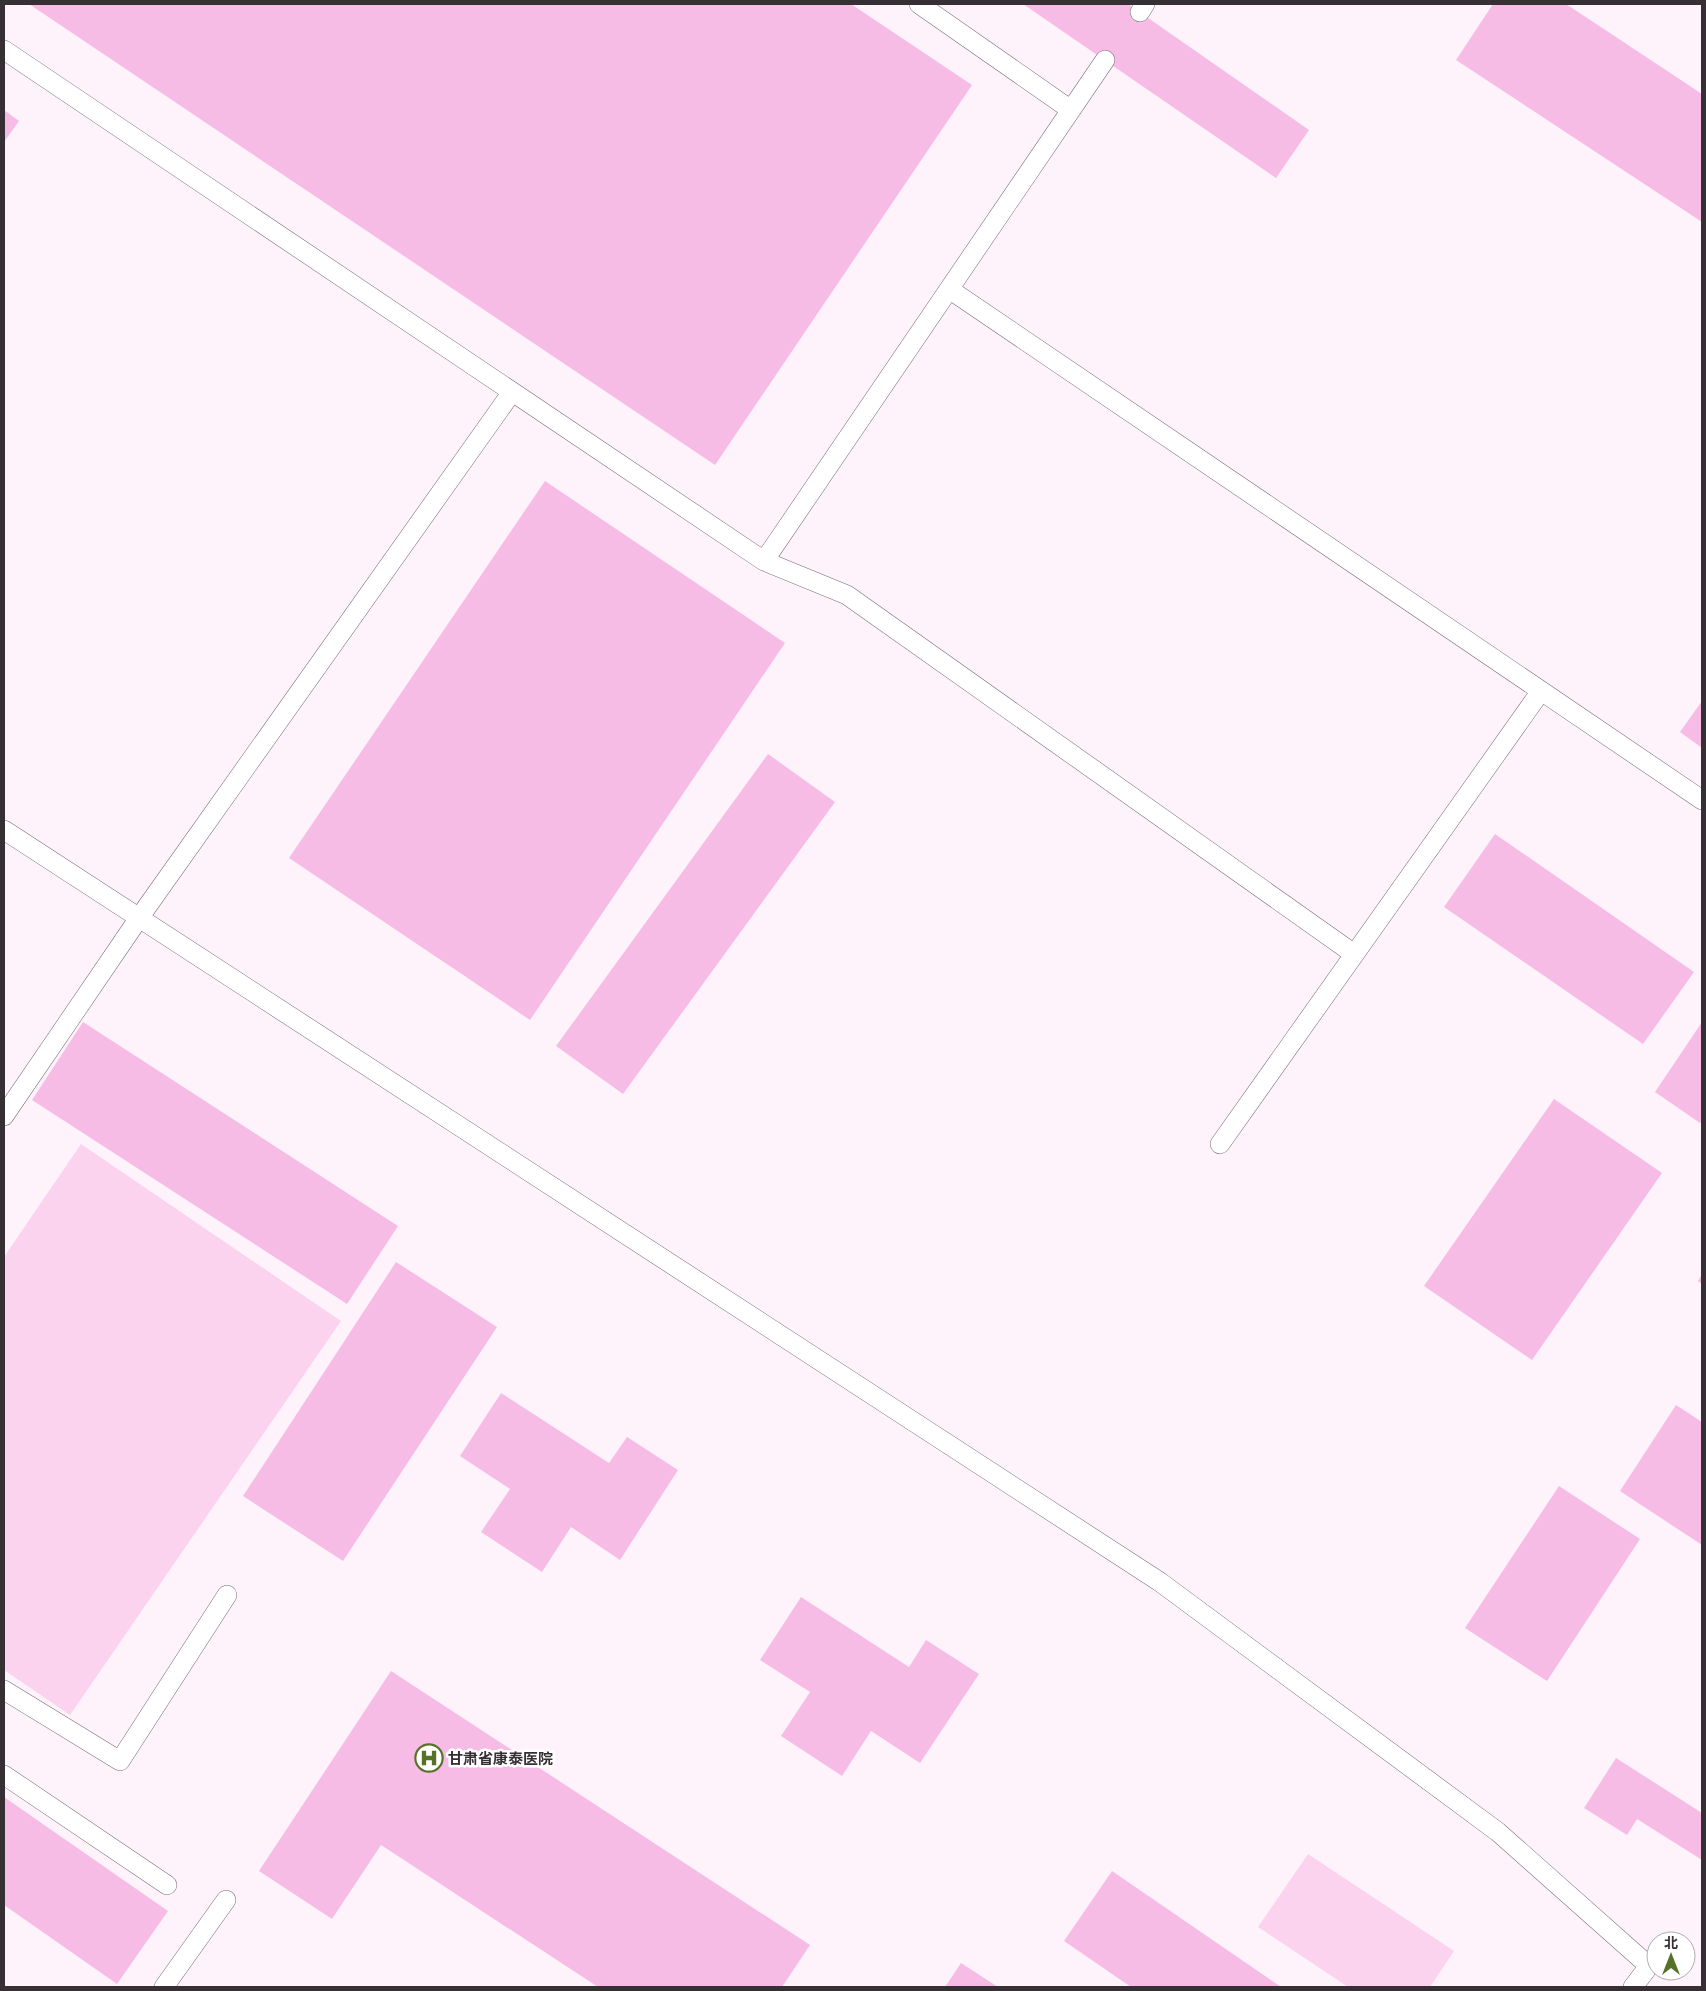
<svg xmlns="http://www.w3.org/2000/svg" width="1706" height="1991" font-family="Ubuntu,'Noto Sans SC',sans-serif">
<rect width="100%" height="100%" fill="#fef3fa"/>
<path fill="#fcd3ef" d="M81,1144L341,1321L70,1715L4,1670V1257Z
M1308,1854L1454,1951L1430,1987H1348L1258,1927Z"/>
<path fill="#f7bce5" d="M29,4H851L972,85L715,465Z
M1023,4H1128L1309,130L1276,178Z
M1493,4H1566L1702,94V222L1456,60Z
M4,110L19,121L4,142Z
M545,481L785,643L530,1020L289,858Z
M1702,701V748L1680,732Z
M768,754L835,802L623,1094L556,1046Z
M1495,834L1694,972L1643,1044L1444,907Z
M83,1022L398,1226L347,1304L32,1100Z
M1702,1022V1120L1700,1123L1655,1092Z
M1554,1099L1662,1173L1532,1360L1424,1286Z
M396,1262L497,1327L343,1561L243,1496Z
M1702,1274V1284L1698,1281Z
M501,1393L609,1463L627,1437L678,1470L620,1560L571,1527L542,1572L481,1532L510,1489L460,1456Z
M1676,1405L1702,1422V1545L1620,1491Z
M1559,1486L1640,1539L1547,1681L1465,1628Z
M801,1597L909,1667L926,1640L979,1674L920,1763L871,1731L842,1776L781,1736L810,1692L760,1660Z
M391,1671L810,1945L782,1987H598L381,1845L332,1919L259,1871Z
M1616,1758L1702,1813V1860L1637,1819L1627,1835L1584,1808Z
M4,1797L168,1911L117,1984L4,1905Z
M1112,1871L1281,1987H1131L1064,1941Z
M961,1963L998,1987H945Z"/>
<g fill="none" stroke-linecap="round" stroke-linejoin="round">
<g stroke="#7a6c76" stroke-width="20">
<path id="lane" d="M919,4L1071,110
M1140,12L1145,4
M4,50L764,561L1105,60
M949,289L1702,800
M764,561L847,595L1354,954
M4,830L1160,1582L1498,1832L1649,1966L1633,1987
M4,1116L139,918L512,392
M1220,1144L1541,691
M4,1690L120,1761L227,1595
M4,1775L167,1885
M164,1987L226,1900"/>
</g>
<use href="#lane" stroke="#fff" stroke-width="19"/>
</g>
<defs>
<g id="hospital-ring" transform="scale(1.4375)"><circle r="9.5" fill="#fff" stroke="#557227" stroke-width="1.5"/><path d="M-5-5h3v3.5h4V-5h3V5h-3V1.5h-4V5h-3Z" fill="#557227"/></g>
</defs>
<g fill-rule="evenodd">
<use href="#hospital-ring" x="429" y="1758"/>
</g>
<g text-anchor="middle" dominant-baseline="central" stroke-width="5" stroke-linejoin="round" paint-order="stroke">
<g font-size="15" font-weight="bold" fill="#363034" stroke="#fff" text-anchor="start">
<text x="448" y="1758">甘肃省康泰医院</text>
</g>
</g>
<rect width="1706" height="1991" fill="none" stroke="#363034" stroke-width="10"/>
<g transform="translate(1671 1956)"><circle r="24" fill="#ffffff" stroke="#afacae"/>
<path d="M0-4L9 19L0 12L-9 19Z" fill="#557227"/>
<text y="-8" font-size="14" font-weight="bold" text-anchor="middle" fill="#363034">北</text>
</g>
</svg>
